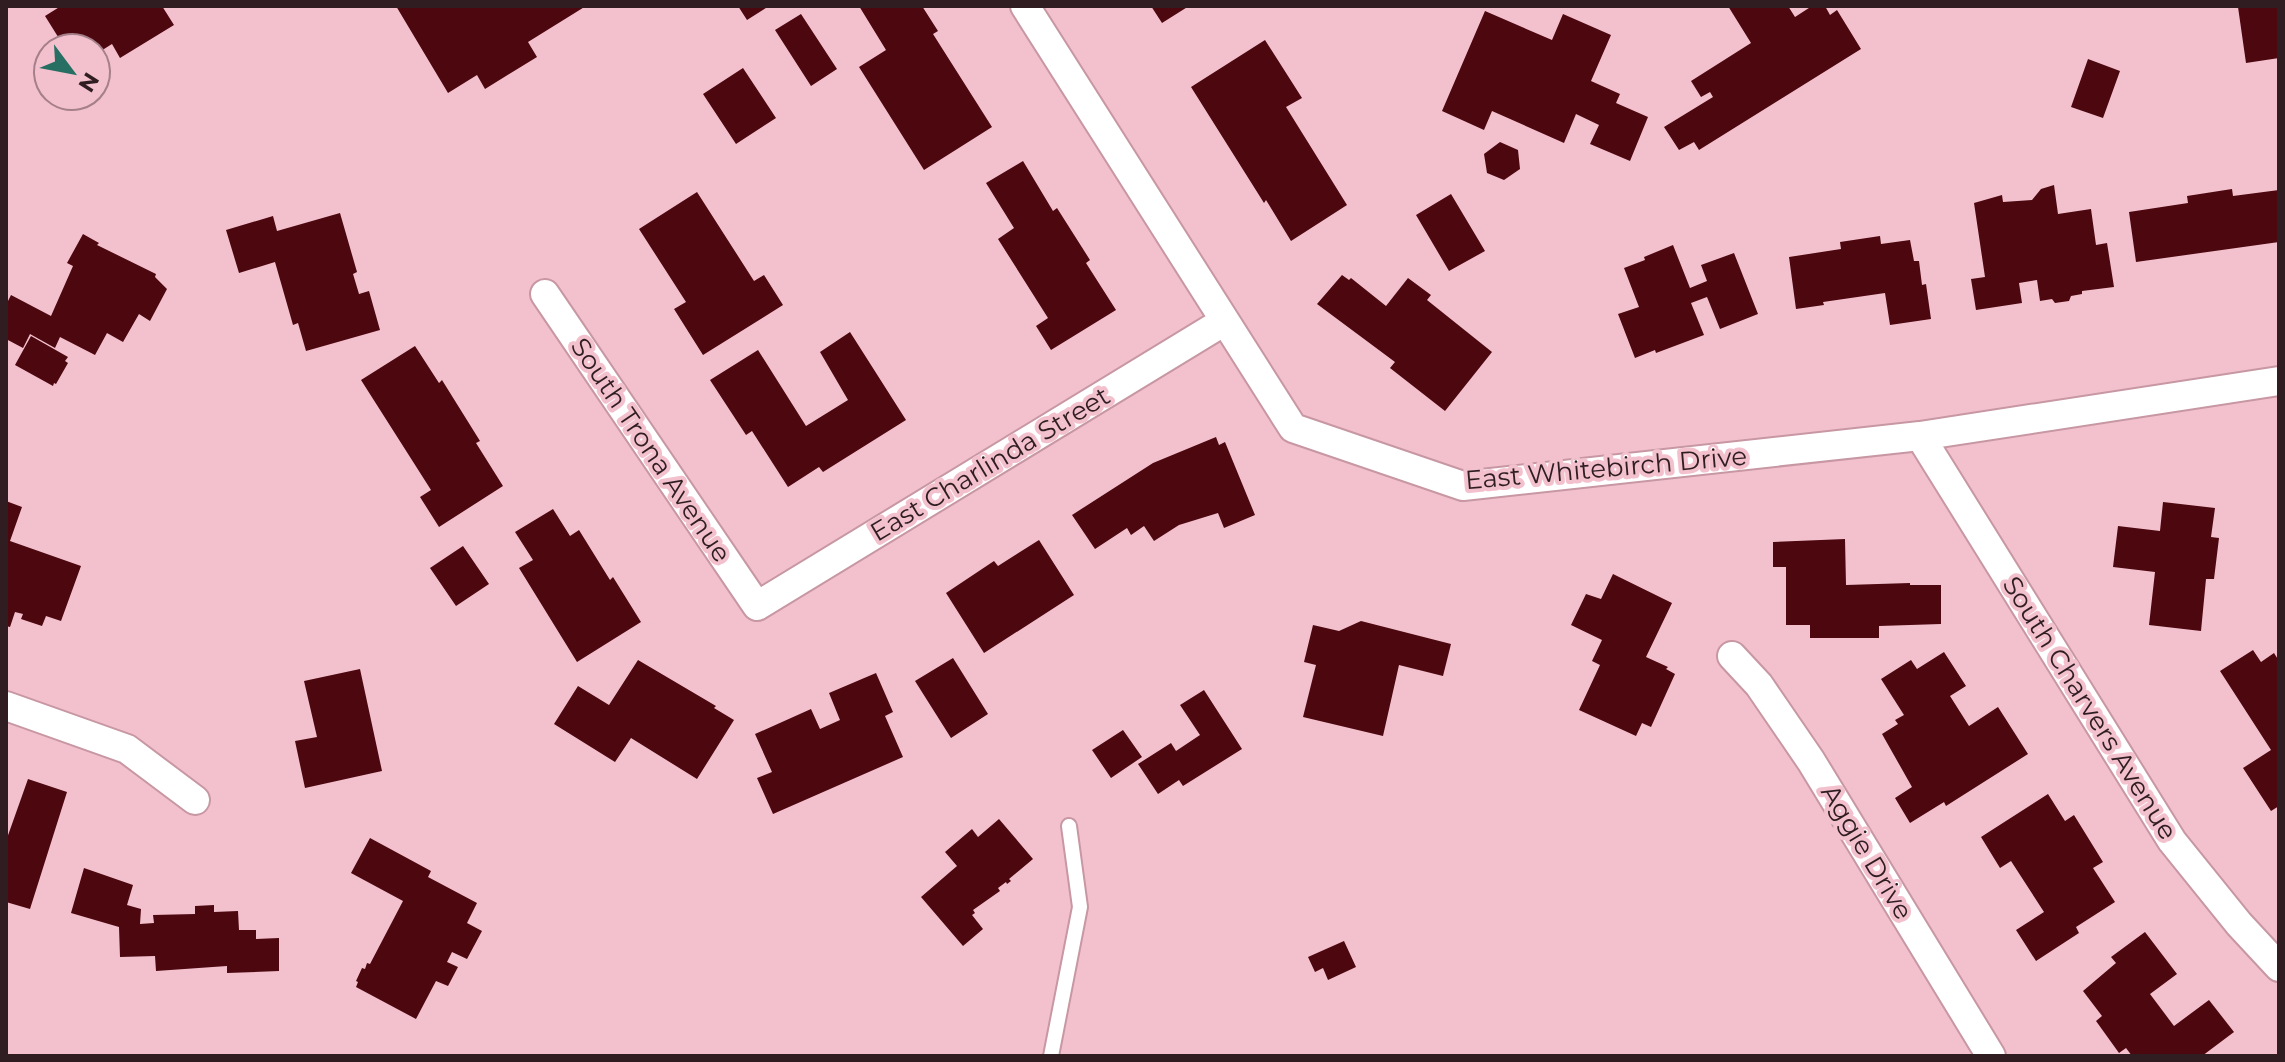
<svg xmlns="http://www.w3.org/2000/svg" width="2285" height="1062" font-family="Montserrat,sans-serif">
<rect width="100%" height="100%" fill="#f3c1ce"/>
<path fill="#4c070f" d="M61,6H162L174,25L120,58L112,44L96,54V48H65L45,16Z
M396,6H586L528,42L537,57L485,89L477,75L448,93Z
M738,6H769L747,20Z
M859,6H922L938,31L933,34L992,127L924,170L859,67L886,50Z
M1151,6H1189L1162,23Z
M1728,6H1788L1795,17L1812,6H1825L1830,15L1837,10L1861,49L1699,150L1694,142L1679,150L1664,127L1713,97L1710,92L1701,97L1691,81L1751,43Z
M2249,6H2279V58L2246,63L2238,7Z
M1485,11L1552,40L1563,14L1611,35L1591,81L1620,94L1616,103L1648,117L1630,161L1590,144L1599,125L1576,114L1564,143L1492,111L1484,130L1442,111Z
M801,14L837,69L811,86L775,30Z
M1265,40L1302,98L1286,107L1347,205L1291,241L1266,200L1264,203L1191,87Z
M2088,59L2120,71L2103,118L2071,107Z
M743,68L776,118L736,144L703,94Z
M1500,142L1518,150L1520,169L1504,180L1487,173L1484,154Z
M1023,161L1053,211L1057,208L1090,260L1086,263L1116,310L1051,350L1036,326L1048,318L998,239L1014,228L986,183Z
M2054,185L2058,214L2091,209L2096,245L2107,243L2114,287L2082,291V294L2071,296L2069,301L2055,303L2052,299L2040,301L2037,280L2019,283L2022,303L1976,310L1971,279L1985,277L1974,203L2002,195L2003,202L2032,200L2041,189Z
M2232,189L2233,196L2279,190V242L2136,262L2129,212L2188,203L2187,196Z
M697,192L754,281L764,275L783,305L703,355L674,309L686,302L639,229Z
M1451,194L1485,251L1449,271L1416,215Z
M340,213L357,272L353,274L359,294L369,291L380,330L306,351L298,323L293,325L275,262L239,273L226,230L273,216L277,231Z
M83,234L99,243L97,245L156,274L155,277L167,289L150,321L139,314L123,342L107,333L95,355L60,337L55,348L30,334L23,348L6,339V305L11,295L51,316L73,266L67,263Z
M1880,236L1881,244L1910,240L1914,261H1919L1922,285L1926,284L1931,319L1890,325L1885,293L1823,302L1824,305L1796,309L1789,257L1841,249L1840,242Z
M1673,245L1690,288L1707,281L1701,265L1734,253L1758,314L1720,329L1707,297L1691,303L1704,335L1656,353L1655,350L1635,358L1618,314L1639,307L1624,268L1645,260L1644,257Z
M1342,275L1349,280L1351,278L1386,306L1408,278L1431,295L1427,300L1492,352L1445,411L1390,368L1395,362L1317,304Z
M850,332L906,420L823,472L819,467L788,487L752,431L746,435L710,380L758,350L806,426L848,400L820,352Z
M31,336L68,357L65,361L68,363L56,384L54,383L53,386L15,365Z
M415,346L439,383L442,380L480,441L476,443L503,486L439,527L420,497L431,490L361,380Z
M1216,437L1219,445L1225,442L1255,515L1224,528L1218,513L1179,525L1154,541L1144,526L1131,535L1127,528L1095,549L1072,515L1153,463Z
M6,501L22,507L10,541L81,566L61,621L46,616L42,626L21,619L23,614L15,612L10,627L6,626Z
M2163,502L2215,508L2211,537L2219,538L2214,579H2206L2201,631L2149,625L2155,572L2113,567L2118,526L2160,531Z
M553,509L570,536L579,530L610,580L613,577L641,622L577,662L519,568L533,560L515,532Z
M1845,539L1846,585L1910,583V585H1941V624L1879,626V638H1810V625H1786V567H1773V542Z
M1039,540L1074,595L984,653L946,593L994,561L998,566Z
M463,546L489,584L456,606L430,568Z
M1613,574L1672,603L1646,657L1668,667L1666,669L1675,674L1651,727L1642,723L1636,736L1579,710L1600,665L1592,661L1602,640L1571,625L1586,594L1601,599Z
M1361,621L1451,644L1443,676L1399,665L1383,736L1303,717L1316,665L1304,662L1313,625L1339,631Z
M2253,650L2261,662L2274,653L2279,661V806L2271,811L2243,768L2271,750L2220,671Z
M1944,652L1966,686L1950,696L1969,726L1998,707L2028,754L1946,806L1944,802L1910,823L1895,798L1912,787L1882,734L1898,724L1895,720L1904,715L1881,679L1911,660L1917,669Z
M953,658L988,714L951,738L915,681Z
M638,660L716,706L714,708L734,720L697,779L631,738L615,762L554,724L578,686L609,705Z
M360,669L382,771L305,788L295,741L317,737L304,681Z
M876,673L893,712L885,716L903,757L773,814L757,778L772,772L755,734L811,709L820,729L840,720L829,693Z
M1204,690L1242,749L1183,786L1179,780L1158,794L1138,764L1171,743L1176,751L1200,735L1180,705Z
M1123,730L1142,757L1111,778L1092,750Z
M28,779L67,792L30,909L6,902V841Z
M2048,794L2065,821L2074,815L2103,862L2093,868L2115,902L2076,927L2079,933L2036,961L2016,930L2044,912L2011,861L2000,868L1981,837Z
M999,819L1033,859L1009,879L1011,881L1007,884L1006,882L998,888L1000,891L973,910L975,913L972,915L983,929L963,946L921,897L957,866L945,852L972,829L978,837Z
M370,838L431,871L428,877L477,903L467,923L482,931L467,959L452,952L447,962L458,967L448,986L436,981L416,1019L356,987L358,982L356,981L362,968L365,969L367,963L370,964L403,901L351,873Z
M84,868L133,885L127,905L141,909L140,924L154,923L153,915L195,914V906L214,905V912L238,911L239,930H256V939L279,938V971L227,973V966L156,971L155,956L120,957L119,927L71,913Z
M2145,932L2177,974L2150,994L2174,1026L2209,1000L2234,1032L2202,1056H2132L2126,1048L2119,1053L2096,1021L2102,1016L2083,991L2116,963L2111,957Z
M1344,941L1356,967L1328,980L1323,968L1315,972L1308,957Z"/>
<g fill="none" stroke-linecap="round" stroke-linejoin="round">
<g stroke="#c797a3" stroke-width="18">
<path id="service" d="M1051,1056L1080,907L1069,826"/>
</g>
<g stroke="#c797a3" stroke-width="32">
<path id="minor" d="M1025,6L1293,428L1463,486L1920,436L2279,381
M545,294L757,606L1223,322
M1920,436L2172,841L2239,924L2279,967
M1732,656L1759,685L1811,761L1991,1056
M6,706L127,749L195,800"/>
</g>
<use href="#service" stroke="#fff" stroke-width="14"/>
<use href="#minor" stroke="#fff" stroke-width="28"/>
</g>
<g text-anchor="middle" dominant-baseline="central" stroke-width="8" stroke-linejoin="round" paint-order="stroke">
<g font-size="26" fill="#2f1d22" stroke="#f3c1ce">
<text transform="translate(651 450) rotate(56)">South Trona Avenue</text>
<text transform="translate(990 464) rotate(-31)">East Charlinda Street</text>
<text transform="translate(1606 468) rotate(-5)">East Whitebirch Drive</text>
<text transform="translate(2090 708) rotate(58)">South Charvers Avenue</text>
<text transform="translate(1867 852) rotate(59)">Aggie Drive</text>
</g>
</g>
<rect width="2285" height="1062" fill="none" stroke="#2f1d22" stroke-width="16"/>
<g transform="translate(72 72) rotate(122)"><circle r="38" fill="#f3c1ce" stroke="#a57f89" stroke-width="2"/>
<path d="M0-6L14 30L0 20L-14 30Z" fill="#276e63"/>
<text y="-12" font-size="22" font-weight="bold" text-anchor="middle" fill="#2f1d22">N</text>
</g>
</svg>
